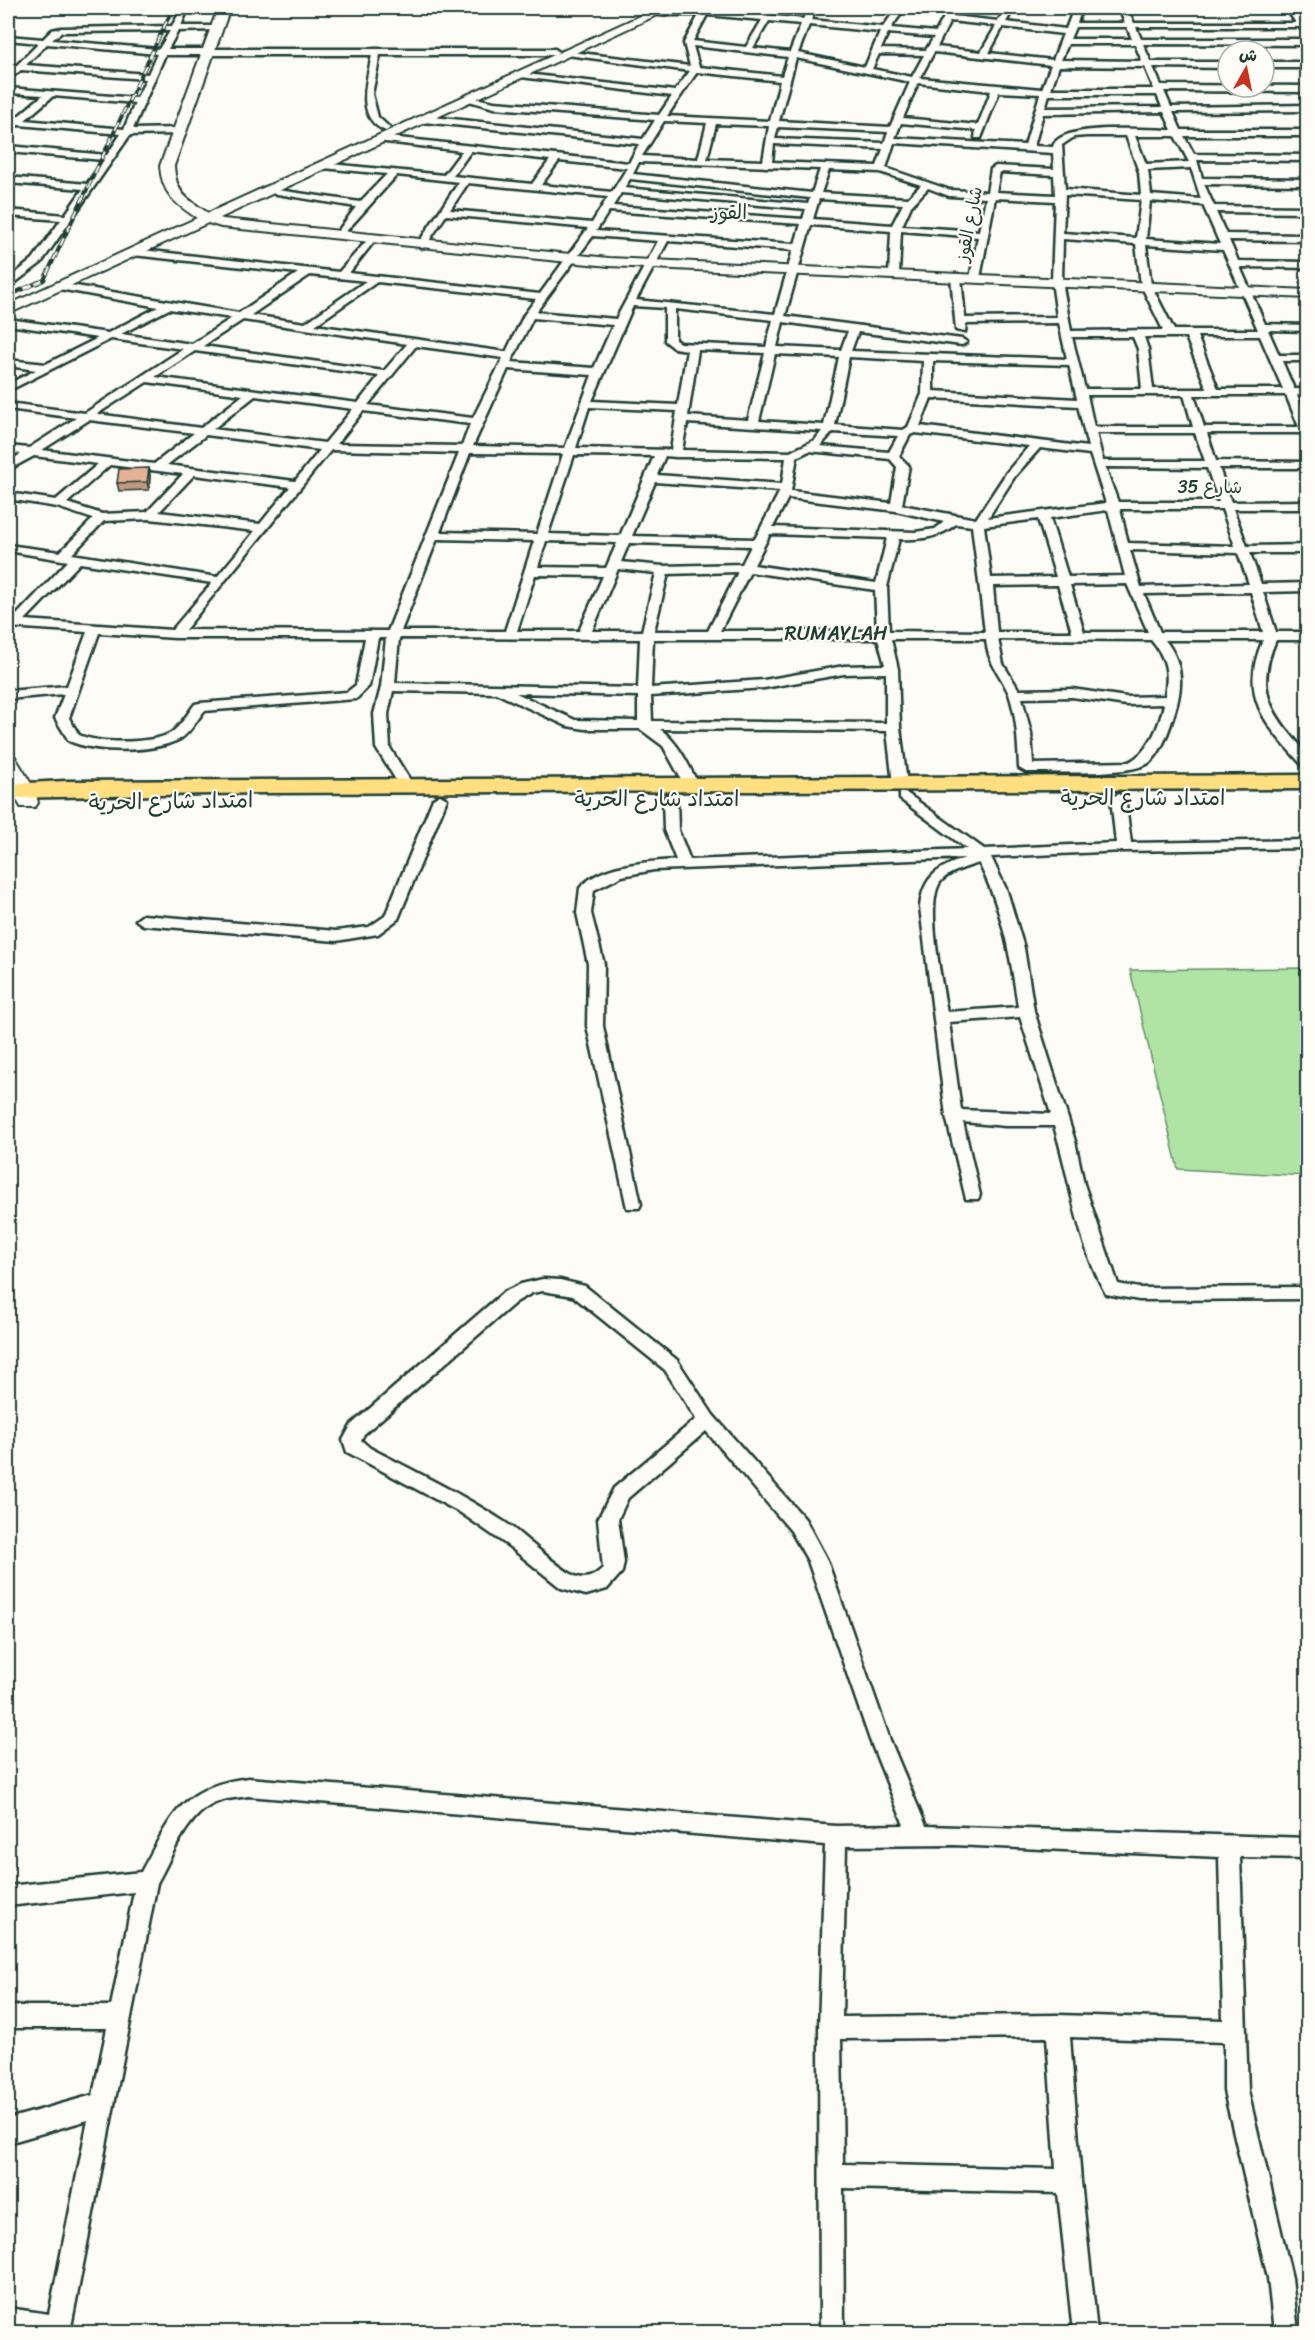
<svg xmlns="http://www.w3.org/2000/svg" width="1315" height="2340" font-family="Sriracha,'Playpen Sans Arabic',sans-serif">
<rect width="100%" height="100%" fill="#fdfcf7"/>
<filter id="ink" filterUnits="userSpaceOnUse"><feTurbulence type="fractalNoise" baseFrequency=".0167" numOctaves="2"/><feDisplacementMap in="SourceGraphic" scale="12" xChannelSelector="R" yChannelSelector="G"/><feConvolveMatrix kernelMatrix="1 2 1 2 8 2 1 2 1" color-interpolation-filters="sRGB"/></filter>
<g filter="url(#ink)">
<path fill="#b0e4a5" stroke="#68906c" stroke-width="1.5" d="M1307,968V1176L1178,1169L1130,970Z"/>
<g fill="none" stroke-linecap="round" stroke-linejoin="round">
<g stroke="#1f3d34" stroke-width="5">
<path id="street" d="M164,8L187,11L181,26H216L220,28L216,30L178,31L168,49H555L559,52L555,55H380L372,94L378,117L390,128L386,131C354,118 367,80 372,55H165L133,129L179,128L184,131L179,134L130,135L41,263L8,288V280L33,259L61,220L8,216V210L65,215L83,189L8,183V177L87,184L104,160L8,152V146L107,155L121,134L19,125L10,127L8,118L15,119L43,95L8,93V88L137,98L146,79L21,70L8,80V74L12,70L9,65H17L39,43L8,40V36L43,39L52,30L61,28L172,26L179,14ZM170,31L159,49L52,40L62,32ZM47,44L157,54L148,74L26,65ZM53,96L135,103L124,129L25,120Z
M702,8L803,19L809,8H817L811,20L883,27L897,8H905L891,28L936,32L949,8H957L953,16L998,21L1006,8H1014L1006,22L1066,29L1074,8H1082L1077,23H1125L1119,8H1127L1134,23H1296L1286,8H1294L1304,23H1308L1306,34L1299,27H1136L1141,39H1308V45L1143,44L1151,62H1228V68L1153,67L1161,85L1308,86V92L1164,91L1171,107L1308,105V111L1173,112L1181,130H1308V136H1184L1194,154L1308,155V161L1197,160L1202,178L1308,179V185L1204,184L1214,206L1308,207V213L1216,212L1226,234L1308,235V241L1229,240L1238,261L1308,262V268L1240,267L1265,324L1308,325V331L1268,330L1279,355H1308V361H1282L1294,389H1308V395H1297L1308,420V437L1302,433H1207L1216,461L1308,462V468H1219L1231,502L1308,501V509H1233L1247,546L1308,545V553H1250L1261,584L1308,583V591L1263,592L1276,632H1308V640H1276C1253,692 1273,716 1308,754V767L1303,766C1266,725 1238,697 1263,640H1165C1181,660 1183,680 1177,704C1173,719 1163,752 1150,762C1133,776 1052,772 1026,772L1019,768C1018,744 1017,717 1009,694C1000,673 988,664 986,639H891L898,669L900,727L907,784L900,788L893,784L887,731L660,729C679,743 688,764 698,784L691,788L684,784L663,746L640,729H585L567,726L496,693L393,691L388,714L390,748L413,785L411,788H401L376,748L374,714L381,687L386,638H378L369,686L356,699L204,711C197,720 190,733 180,739C154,753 96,753 69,741L55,718L64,694L8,699V691L67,686L87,632L8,627V619L12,620L68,561L8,551V545L60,552L93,519L57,507L8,499V493L56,500L98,464L34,456L8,470V462L21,454L8,452V446L29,448L76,418L8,409V403L85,413L183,349L111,339L8,391V384L36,370L8,366V360L46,364L98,338L8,325V319L108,333L158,307L54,288L53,286L58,283L239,313L298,273L133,255L128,252L133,249L339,272L371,236L376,239L349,273L540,294L588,228L446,215L425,247L422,248L417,245L459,182L397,175L340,238L335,235L356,207L259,191L264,188L360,202L387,174L323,168L318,165L320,163L444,175L462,151L377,141L375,139L380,136L629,163L639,144L423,122L419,119L423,116L643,139L655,120L494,108L462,99L466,96L494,102L659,115L672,96L513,76L517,73L675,91L690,71L559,54L563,51L690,66L684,43L699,15H654L650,13ZM707,15L762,20L746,47L693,41ZM769,21L801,24L790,52L753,48ZM950,21L996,26L981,52L937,47ZM809,25L880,32L865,67L798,53ZM1003,27L1063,34L1053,60L989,53ZM1075,27H1127L1132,39H1070ZM888,33L934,37L926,50L881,49ZM1068,44H1135L1142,61L1061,60ZM693,46L788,57L782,76L699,67ZM934,52L1051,65L1042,89L920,78ZM879,54L924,55L912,77L872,69ZM796,58L910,82L890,127L779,121ZM1059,66L1145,67L1154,89H1051ZM697,72L780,81L770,121L667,116ZM918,83L991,91L978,125L903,118ZM999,92L1040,94L1025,145L895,138L901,123L976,130L975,138H981ZM1049,95H1157L1162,107L1045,108ZM1164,112L1172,130C1151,130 1057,122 1053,147L1034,146L1043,114ZM664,121L707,123L698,159L642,156ZM716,124L769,126L763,161L707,159ZM778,127L888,132L884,143L775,139ZM1087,136H1126L1139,172L1141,195L1065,189L1062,145L1074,137ZM1135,136H1175L1189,162L1146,164ZM894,143L1053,153L1054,169L996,166L991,169L987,192L950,190L886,168ZM774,144L883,149L877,166L772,162ZM471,151L550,160L532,184L453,176ZM559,161L627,168L612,192L541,185ZM639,162L820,169L812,193L633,174ZM1191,168L1201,199L1151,195L1148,170ZM829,170L880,172L921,185L908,198L821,193ZM1000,172L1054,175L1055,195L996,192ZM630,179L810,198L808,204L624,188ZM468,183L608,197L592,223L450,210ZM928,188L949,196L986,198L979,231L902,226L911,206ZM621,193L806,209L803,219L613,206ZM1065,195L1141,200L1136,238L1063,233ZM995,198L1055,201L1052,281L1057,317L965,318L961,277L956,274L951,277L956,330L965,332L966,324L1059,323L1067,359L851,351L858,332L962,345L967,342L962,339L785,316L811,225L891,231L889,275L894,278L899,275L901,231L978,237L970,278L975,281L980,278ZM819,199L903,204L892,225L813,219ZM1150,201L1203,205L1220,244L1146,239ZM609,211L801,224L795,244L596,231ZM593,236L658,241L616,319L536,312ZM1063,239L1136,244L1141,285L1163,330L1071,331L1062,281ZM668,241L793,250L775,314L636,300ZM1146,245L1223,250L1258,330H1174L1151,285ZM310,275L366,281L305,323L251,315ZM377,282L536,299L524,315L506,352L315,325ZM633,306L665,308V341L674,348L687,350L678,405L592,401ZM169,309L232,318L192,344L121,334ZM675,309L773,320L766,347L680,343L675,340ZM533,318L613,325L594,368L511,362ZM243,320L407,344L384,371L203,346ZM783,322L848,331L841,350L777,347ZM1197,336H1260L1283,389H1218ZM1072,337H1133L1138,349L1142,389H1085ZM1144,337H1186L1207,389H1153L1148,349ZM416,346L503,358L473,418L368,405ZM698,350L765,353L748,420L688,416ZM195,351L379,376L358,403L155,377ZM775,354L839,357L824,425L759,421ZM849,357L923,361L922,394L908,427L903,430L835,425ZM933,361L1069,365L1077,399L933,391ZM508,369L592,375L565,448L473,446ZM147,382L243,395L201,428L97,414ZM1087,395H1184L1193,427H1094ZM1194,395H1286L1299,427H1204ZM255,396L353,409L325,443L213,429ZM931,398L1078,406L1088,447L920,426ZM589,407L677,411L671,450L576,448ZM363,411L470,424L462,446L337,444ZM89,420L194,433L154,464L42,450ZM687,423L822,431L815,440L790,452L682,450ZM833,432L898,436L889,452L820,446ZM915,433L1029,446L1007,472L976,519L902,505L909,466L899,456L910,435ZM1096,433H1195L1205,461H1103ZM206,435L320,450L295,481L167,465ZM1040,448L1090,454L1106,503L988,518L1015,476ZM331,450L459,453L388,631L185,630ZM809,451L890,459L897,467L891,503L791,491L797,457ZM470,453L563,454L537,534L440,532ZM574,455L654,456L620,536L548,534ZM665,456L676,457L786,458L782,484L657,475ZM110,465L183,474L147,512L102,514L67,503ZM1105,467L1207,468L1219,502H1118ZM194,475L290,487L260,524L159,512ZM655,482L780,491L755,539L632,536ZM788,498L896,511L944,522L935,529L915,532L773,527ZM1120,509H1222L1235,546L1128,543ZM1108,510L1125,576L1068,577L1050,518ZM150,519L255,531L217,577L72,554L104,521ZM1038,519L1056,577L991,578L984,526ZM956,524L972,526L985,632L889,631L887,587L899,539C921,540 939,538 956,524ZM770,534L887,538L876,583L754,565ZM437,539L534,541L505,631H401ZM546,541L617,543L606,568L538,567ZM629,543L751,546L742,564L663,566L621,562ZM1130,550L1238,553L1249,584L1141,587ZM80,563L212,583L172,630L25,620ZM618,569L656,573L642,631H592ZM738,572L708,631H654L668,574ZM750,572L875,590L877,631H720ZM535,575L603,576L579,631H517ZM1127,584L1148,632H1084L1070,585ZM1058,585L1072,632H997L993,586ZM1251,592L1263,632H1160L1144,594ZM99,633L175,638H365L356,685L347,692L200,703L195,704C188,713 181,726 171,733C152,744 99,744 79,735L69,718ZM399,638L640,639L638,688L395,683ZM653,639H878L885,665L844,666L764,680L651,688ZM998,639L1151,640C1167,659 1169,672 1165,696L1126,697L1072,689L1019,690L1003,664ZM886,673V723L652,721L651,696L764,688L844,674ZM516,693L638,696V721L575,720ZM1072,697L1126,705L1164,704C1160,725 1149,752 1129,762L1033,764L1031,733L1022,698Z
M1264,62H1308V68H1264Z
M905,792L984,849L1116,843L1111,798L1118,794L1125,798L1131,843L1308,840V848L1124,851L991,857L1007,891L1024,948L1034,1011L1075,1141L1084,1184L1118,1284L1139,1288L1308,1287V1299L1139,1300L1106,1294C1077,1243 1071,1181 1054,1126H1005L963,1122L980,1195L978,1199H966L946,1116L920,907C923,876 938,868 965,858L654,870L622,876L594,890L591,913L604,964L603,1026L641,1204L639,1208H627L587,1026L588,964L577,913L580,888C600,864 647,862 676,860L664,830L663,798L670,794L677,798L678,830L690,860L967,849L900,799V793ZM979,863C1002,909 1011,956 1018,1007L947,1012C943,987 923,899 942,880C951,871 967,867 979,863ZM1020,1017L1051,1114L961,1110L949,1022Z
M440,795L447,799L398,919L378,934L336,941L143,925L136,920L143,915L336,931L369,927L385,916L433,799Z
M543,1279L560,1280L585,1286L677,1360L713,1415L805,1519L827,1560L890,1740L926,1826L1308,1838V1858L1240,1857L1248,2091L1292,2278L1298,2332H1274L1268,2278L1224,2091V2042L1070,2037L1081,2181L1097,2332H1073L1058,2193L843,2188L844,2332H820L819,2028L825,1845L248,1796C237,1798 225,1798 215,1803C186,1816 172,1857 157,1883L70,2332H8V2308L49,2314L88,2120L8,2143V2119L93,2095L107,2028H8V2006H111L134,1892L8,1906V1886L141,1872C172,1817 179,1787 248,1778L836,1826L904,1825L870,1740L808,1561L791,1531L706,1431L628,1498L618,1519L624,1562L622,1572L607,1589L586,1595L561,1588L510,1547L461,1513L347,1452L343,1440L352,1424L504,1292L521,1284ZM543,1291L573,1296L665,1370L696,1419L614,1488L598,1519L603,1568C594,1576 587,1581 575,1576C557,1567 525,1537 506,1523C462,1494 416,1472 370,1448L361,1440L364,1434L516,1302L532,1293ZM954,1845L1219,1857L1223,2020L1058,2015L842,2017L846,1846ZM1047,2037L1056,2169L843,2164L841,2039Z"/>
</g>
<g stroke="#1f3d34" stroke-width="4">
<path id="secondary" d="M218,8H230L174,166C176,194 186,198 208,213L657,8H672L220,218L223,219L609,258L1308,290V298L609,266L221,227L208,223L8,314V305L197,218C175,204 162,193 160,166Z
M8,755L15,757L35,790L38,803L35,807H21C12,794 6,771 8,755Z"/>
</g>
<g stroke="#1f3d34" stroke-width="5">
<path id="primary" d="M1308,775V789L265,793L8,798V784L65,781Z"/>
</g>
<use href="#street" fill="#fdfcf7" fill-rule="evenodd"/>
<use href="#secondary" fill="#fdfcf7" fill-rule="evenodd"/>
<use href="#primary" fill="#ffdf80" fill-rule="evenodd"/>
<g stroke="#1f3d34" stroke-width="4">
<path id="rail-far1" d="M35,284L44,280L173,8"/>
</g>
<g stroke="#1f3d34" stroke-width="4.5">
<path id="rail" d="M8,296L39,282"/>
</g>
<use href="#rail-far1" stroke="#fdfcf7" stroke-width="2" stroke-dasharray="8" stroke-linecap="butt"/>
<use href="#rail" stroke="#fdfcf7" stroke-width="3" stroke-dasharray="9" stroke-linecap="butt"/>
</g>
<path fill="#c39880" stroke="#1f3d34" stroke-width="1.5" d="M149,468L150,476L149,490L119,491L117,483Z"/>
<path fill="#9f7c68" stroke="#1f3d34" stroke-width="1.5" d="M149,468L150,476L149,490L147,482Z"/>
<path fill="#e3b195" stroke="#1f3d34" stroke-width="1.5" d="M149,468L147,482L117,483L119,469Z"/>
</g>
<g text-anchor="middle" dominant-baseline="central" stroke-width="4.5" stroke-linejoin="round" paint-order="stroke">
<g font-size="18" fill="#1f3d34" stroke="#fdfcf7">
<text transform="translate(969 224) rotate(-79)">شارع القوز</text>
<text x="1210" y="487">شارع 35</text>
</g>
<g font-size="20" fill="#1f3d34" stroke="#fdfcf7">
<text x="729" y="212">القوز</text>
<text x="836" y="633">RUMAYLAH</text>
</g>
<g font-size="22" fill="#1f3d34" stroke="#fdfcf7">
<text x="1143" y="797">امتداد شارع الحرية</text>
<text x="657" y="798">امتداد شارع الحرية</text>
<text transform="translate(171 801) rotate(-1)">امتداد شارع الحرية</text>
</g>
</g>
<rect width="1315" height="2340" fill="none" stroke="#fdfcf7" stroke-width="30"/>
<rect x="15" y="15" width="1285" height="2310" fill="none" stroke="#1f3d34" stroke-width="2" filter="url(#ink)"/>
<g transform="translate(1246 69) rotate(9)"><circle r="28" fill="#fdfcf7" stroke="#a4b0a9" stroke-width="1.5"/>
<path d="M0-4.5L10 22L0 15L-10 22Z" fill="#c8321e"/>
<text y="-9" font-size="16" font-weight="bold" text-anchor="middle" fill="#1f3d34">ش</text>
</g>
</svg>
